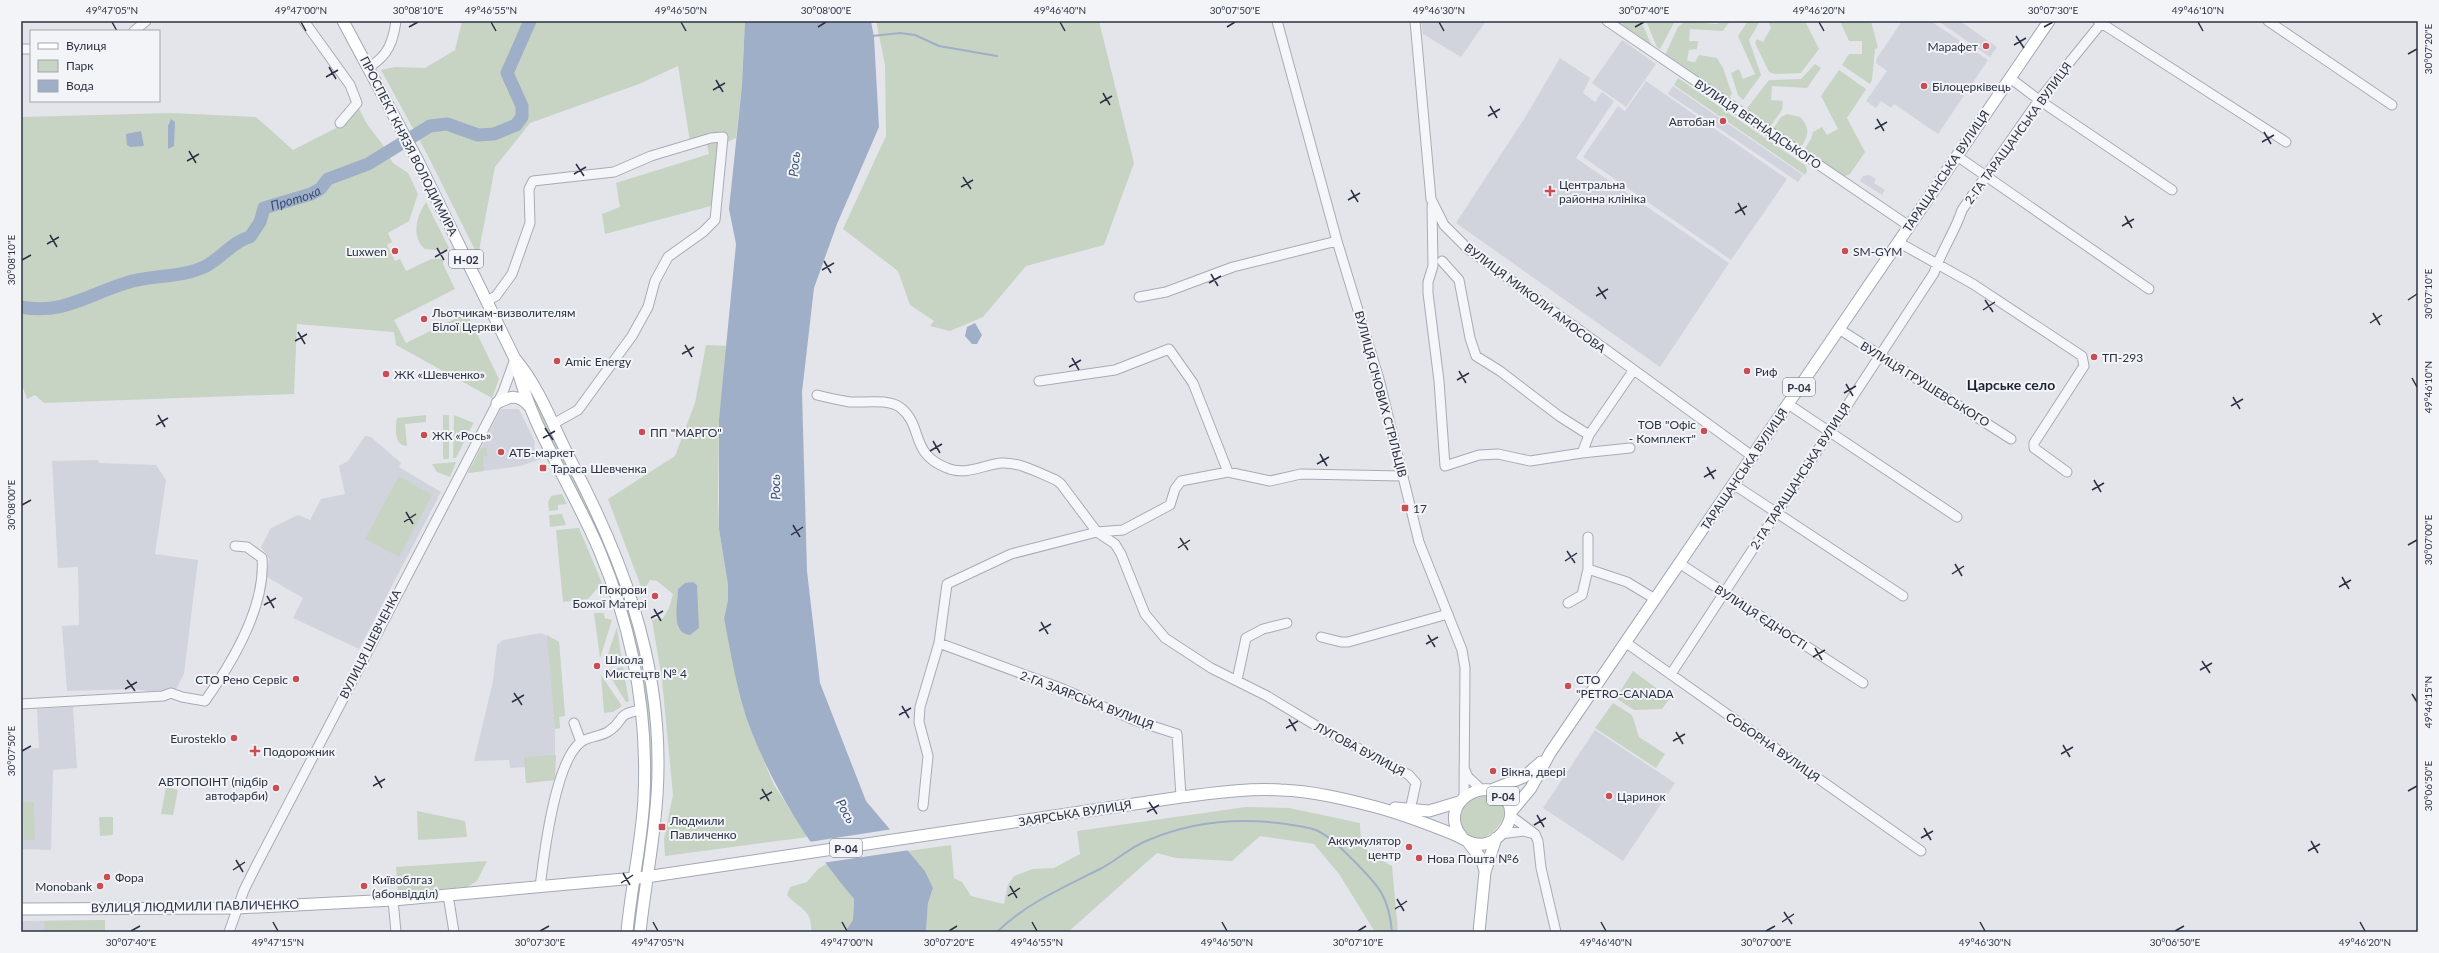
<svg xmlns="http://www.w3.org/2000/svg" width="2439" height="953" font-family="Lato,sans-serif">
<rect width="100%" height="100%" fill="#e3e5ea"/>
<path fill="#d1d4dc" d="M1421,21H1486L1461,57L1423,34Z
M1902,21H1931L1988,60L1938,134L1894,104L1891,108L1881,101L1876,108L1866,101L1887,71L1876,63L1877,58Z
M1938,21H1960L1997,47L1990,57Z
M1622,40L1656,64L1626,107L1592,83Z
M1560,58L1590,78L1583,93L1595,102L1602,92L1614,101L1576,158L1729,263L1660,367L1456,223L1526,116Z
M1646,81L1787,179L1731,260L1583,157L1618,106L1625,111Z
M1673,86L1803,175L1798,182L1668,94Z
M1869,175L1876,179L1874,183L1885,190L1882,195L1860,181L1863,176Z
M501,409H519L535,442L534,447L541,459L521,466L468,473Z
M365,436L371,437L401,463L399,467L441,492L359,649L293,618L303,598L267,577L269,558L261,547L271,528L298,515L310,520L321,499L345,494L339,466L348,461Z
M98,460L99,463L156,465L166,480L155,554L198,560L184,674L175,691L161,693L134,689L67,691L62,626L79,625L78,567L58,568L52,461Z
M541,633L559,642L565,716H559L560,728L555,729V780L526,783L525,767L510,768L509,760L474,761L493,681L497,645L503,640Z
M73,707L77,768L53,770L51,850L21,849V749L39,748L37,709Z
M1595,730L1675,783L1623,861L1543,808Z
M105,920V932H21V921Z"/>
<path fill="#c7d4c4" d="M462,21H745L742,85L736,138L721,145L711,206L605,234L602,214L620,207L616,183L709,154L707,145L691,148L678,66L639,84L530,123L495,167L478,256L427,154L381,70L395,67L425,68L455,50Z
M876,21H1099L1134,163L1104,245L1026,266L983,317L950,331L930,326L934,321L910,305L898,271L843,229L886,136L885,65Z
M1614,21H1641L1651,44H1649Z
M1646,21H1675L1660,49L1657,47Z
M1685,21L1715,24L1730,21L1723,31L1690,29L1689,41H1698L1697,49L1689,50L1687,61L1695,62L1699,55L1717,58L1723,68L1732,94L1730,97L1728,98L1665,55L1678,27Z
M1748,21H1760L1749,40L1761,75L1743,100L1738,95L1731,73L1739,69L1743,79L1755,74L1738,36Z
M1768,21H1805L1819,49L1801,73L1775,74L1769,72L1755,43L1757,39L1763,42L1771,28Z
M1840,21H1871L1878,48L1875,49L1872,80L1870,84L1842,65L1849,54H1862V41H1849Z
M1815,64L1821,68L1807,88L1772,86L1771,100L1783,101L1782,110L1770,127L1745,111L1769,80L1801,79Z
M1839,70L1866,89L1847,118L1865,152L1850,174L1845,176L1804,150L1811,139L1813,132L1822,127L1827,135L1838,129L1821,96Z
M1678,78L1806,166L1807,171L1805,175L1674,85Z
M358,107L367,124L383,145L393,163L408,173L418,194L409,221L388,233L392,242L387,245L395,261L400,259L406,271L431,259H443V264L455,289L394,320L406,343L467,313L499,379L492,398L396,345L394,332L297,324L294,394L44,403L35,395L27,399L21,382V117L172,113L256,117L293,150L344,124Z
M1787,114L1800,117C1811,128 1808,136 1801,148L1773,129L1781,117Z
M426,202L449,248L446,251L425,249C411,237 416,217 426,202Z
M706,345L728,346L719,419L718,497L719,529L728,585V600L724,618L749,726L774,785L808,837L665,856L664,839L673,795L662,680L652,620L663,618L669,608L673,594L657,581L650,580L643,592L608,499L675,456L695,403Z
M527,384L594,513L620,577L641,647L649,706L653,784H649L645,706L636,648L615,578L525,385Z
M426,415V422L405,424L407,446C394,446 395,428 397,418Z
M443,415H449V459H443Z
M454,415L474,423L463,441L464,442L456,458H453Z
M481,448H486L488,456H483L484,471L468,473Z
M456,462L450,477L437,472L432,464Z
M399,476L432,495L399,557L365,539Z
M562,494L567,504L558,505V510L549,511L548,502L551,496Z
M562,514L566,525L550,527L549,515Z
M579,528L602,583L588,599L563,602L556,530Z
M594,613H604L605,618L612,620L600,658Z
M617,627L622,661L605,663Z
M547,635L559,642L565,716L559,717L560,728L555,729Z
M623,667L629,701L626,702L606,670Z
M1633,671L1670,698L1662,709L1634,710L1617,699V696Z
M601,675L622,706L613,712L604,713Z
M1613,703L1632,715L1639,737L1665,754L1656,768L1595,728Z
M556,755L555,780L526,783L524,757Z
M166,787L178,790L173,815L161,814Z
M1484,796C1521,801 1500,835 1477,840L1461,830C1459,809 1462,801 1484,796Z
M23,802H34L35,840H24Z
M1246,807L1289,808L1360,823C1360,851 1368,853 1392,866L1398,932H1375L1339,874L1314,844L1260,836L1232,861L1176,858L1157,853L1068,932H926L928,903L933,888L925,871L908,851L951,845L954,878L962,882L971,896L1004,904L1008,885L1014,876L1033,869L1054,868L1080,854L1077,831Z
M417,811L465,821L467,837L418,840Z
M99,817H113V835L100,836Z
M487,861L477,881L467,887L398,893L396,867Z
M826,864L854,899L853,920L845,932H811C813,910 800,910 787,895L790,887L807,882L818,869Z
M105,920V932H45L44,921Z"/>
<path fill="#a0afc8" d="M745,21H871L874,37L879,127L837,224L814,288L802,392L807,571L820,683L866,801L925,871L933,888L928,903L926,932H845L853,920L854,899C811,848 774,790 750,728C737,693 731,654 724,618L728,600V585L719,529V419L736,244L729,209L742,85Z
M171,119L175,122L174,146L168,149V126Z
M141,131L144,146L130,147L127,145L126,134Z
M975,323L982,335L977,344H972L965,336L967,327Z
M693,582L697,585L699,628L690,635C670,633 678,604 678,589L685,583Z"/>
<path fill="#e3e5ea" d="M893,829L910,850L822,863L809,842Z"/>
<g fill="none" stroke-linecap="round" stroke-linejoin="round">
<path stroke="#a0afc8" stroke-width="2" d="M872,36L900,33L915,35L939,46L997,56
M997,932C1025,904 1064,887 1100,869C1116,861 1129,848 1146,841C1192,821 1237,817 1286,824C1296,826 1309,827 1318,831C1332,838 1343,850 1353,860C1378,885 1389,896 1392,932"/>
<path stroke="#a0afc8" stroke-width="13" id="s1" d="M21,307C63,315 89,294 126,283C152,274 180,279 206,266C221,258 235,240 250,237L260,222L264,208L311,194L320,189L328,179L368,164L430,126L447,124L478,135L494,134L516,125L522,117V106L507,73L530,21"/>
<g stroke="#a8abb4" stroke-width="11">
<path id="minor" d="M304,21L350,85L357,103L340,123
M1277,21L1337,241L1379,379L1419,542L1462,650L1465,668L1464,798
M1415,21L1431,199L1444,225L1468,249L1752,456
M1607,21L1909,226
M2098,21L2286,142
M2268,21L2392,105
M134,31L146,21
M21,49H31
M369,67C388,56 393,42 396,21
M2010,78L2039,100L2172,190
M1957,156L2149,289
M1432,206L1433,266L1428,282V293L1439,381L1445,466L1479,455L1498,454L1530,461L1582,453L1589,435L1633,371
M1898,242L1973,284L2082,356L2084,366L2034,443V448L2067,472
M1442,261L1459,280L1470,338L1476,356L1500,371L1559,416L1589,435
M1139,297L1166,292L1233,267L1337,241
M487,301L496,296L512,274L530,223L529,189L533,181L614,172L651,156L711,138L723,137L715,220L703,232L668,257L655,281L648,307L632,336L578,410L553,424
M1839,329L2011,439
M1039,381L1115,370L1169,349L1193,383L1228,472
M817,395C828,398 839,400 850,402C865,403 888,398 901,408C924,427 909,453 947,468C965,476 983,465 1001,463C1020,462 1039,473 1056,480L1061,484L1097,532L1115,544L1121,554L1145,614L1165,638L1211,668L1267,696L1320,728L1409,775L1416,783L1410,810
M1788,404L1957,517
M1582,453L1630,448
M1733,484L1903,596
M1679,563L1863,683
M1588,569L1627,582L1655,599
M1568,603L1582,595L1588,569V537
M1321,637L1341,642H1348L1448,614
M1625,642L1921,851
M939,643L1063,689L1134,720L1177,734L1181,797
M1671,674L1934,273C1941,251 1955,232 1962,210L2039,100L2103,21
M1237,680L1246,638L1263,629L1287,623
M21,704L163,696L171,693L182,697L205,701C232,663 266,606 262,558L247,547L235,546
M574,723L581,742
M1464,768L1468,777L1482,790
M923,806L928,756L919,722L920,707L939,643L947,584L1011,554L1097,532L1123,530L1170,505L1175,489L1181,481L1228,472L1270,481L1301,474L1402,476
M1511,816L1535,834L1538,841L1541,868L1556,932
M1500,834L1524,831L1534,834
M540,887C544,854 555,761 581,742C589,736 601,737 609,731C626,720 614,715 640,710
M448,895L454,932
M393,900L396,932
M229,932L244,890L256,866L503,392L515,359"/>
</g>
<g stroke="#a2a8b5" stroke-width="13">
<path id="major" d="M343,21L417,159L515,359C530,427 573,487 600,552C632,629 648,713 644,797C642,842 631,887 627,932
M516,360C541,390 554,429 572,463C622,558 659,657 658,766C658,822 646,877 640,932
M497,403C510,396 519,394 529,406
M1491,790L1524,777L1541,762
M1395,808L1429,811L1459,802
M1511,812L1531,788L1550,753L2049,21
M1468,842L1482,860L1485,871
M21,909L237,908L393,900L646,877L1181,797C1214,793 1247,788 1281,790C1312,791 1345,799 1376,807C1402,814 1428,824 1453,834C1463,838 1472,846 1484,844C1501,842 1518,817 1507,801C1487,772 1435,804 1462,837
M1479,932L1485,872L1496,838"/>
</g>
<use href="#minor" stroke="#f5f6f9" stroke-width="9"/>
<use href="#major" stroke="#fff" stroke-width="11"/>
</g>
<path fill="none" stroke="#2b3142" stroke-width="1.5" d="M112,22L117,31M301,22L306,31M491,22L496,31M681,22L686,31M1060,22L1065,31M1439,22L1444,31M1819,22L1824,31M2198,22L2203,31M409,27L418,22M818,27L826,22M1227,27L1235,22M1635,27L1644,22M2044,27L2053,22M2016,36L2024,48M2014,45L2026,38M2408,54L2417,49M329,67L336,79M326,77L338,70M716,80L723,92M713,90L725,83M1103,93L1110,105M1100,103L1112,96M1490,106L1497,118M1488,116L1500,109M1877,119L1884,131M1875,129L1887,122M2264,132L2271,144M2262,142L2274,135M189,151L196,163M187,161L199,154M576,164L584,176M574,174L586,167M963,177L971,189M961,187L973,180M1351,190L1358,202M1348,200L1360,193M1738,203L1745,215M1735,213L1747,206M2125,216L2132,228M2122,226L2134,219M50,235L57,247M47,244L59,237M437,248L444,260M435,257L447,250M22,260L31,255M824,261L831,273M822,270L834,263M1211,274L1218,286M1209,283L1221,276M1598,287L1606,299M1596,296L1608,289M1985,300L1993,312M2408,300L2417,294M1983,310L1995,302M2373,313L2380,325M2370,323L2382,315M298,332L305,344M295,341L307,334M685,345L692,357M682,354L694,347M1072,358L1079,370M1069,367L1081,360M1459,371L1466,383M2412,378L2417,387M1457,380L1469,373M1846,384L1853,396M1844,393L1856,386M2233,397L2240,409M2231,406L2243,399M158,415L165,427M156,425L168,418M545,428L553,440M543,438L555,431M933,441L940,453M930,451L942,444M1320,454L1327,466M1317,464L1329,457M1707,467L1714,479M1704,477L1716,470M2094,480L2101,492M2092,490L2104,483M22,505L31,500M406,512L413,524M404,522L416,514M793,525L800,537M791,535L803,527M1180,538L1188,550M2408,545L2417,540M1178,548L1190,540M1567,551L1575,563M1565,561L1577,553M1955,564L1962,576M1952,574L1964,566M2342,577L2349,589M2339,587L2351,580M267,596L274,608M264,605L276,598M654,609L661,621M651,618L663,611M1041,622L1048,634M1039,631L1051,624M1428,635L1435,647M1426,644L1438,637M1815,648L1822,660M1813,657L1825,650M2202,661L2210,673M2200,670L2212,663M127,680L135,691M125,689L137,682M514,693L522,705M2412,694L2417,702M512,702L524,695M902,706L909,718M899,715L911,708M1289,719L1296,731M1286,728L1298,721M1676,732L1683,744M1673,741L1685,734M2063,745L2070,757M22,751L31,746M2061,754L2073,747M375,776L382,788M373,786L385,779M762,789L769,801M2408,791L2417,786M760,799L772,792M1149,802L1157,814M1147,812L1159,805M1537,815L1544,827M1534,825L1546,818M1924,828L1931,840M1921,838L1933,831M2311,841L2318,853M2308,851L2320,844M236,860L243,872M233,870L245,862M623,873L630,885M621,883L633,875M1010,886L1017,898M1008,896L1020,888M1397,899L1404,911M1395,909L1407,901M1784,912L1792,924M273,922L278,931M653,922L658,931M842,922L847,931M1032,922L1037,931M1222,922L1227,931M1601,922L1606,931M1782,922L1794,914M1980,922L1985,931M2360,922L2365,931M131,931L140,926M540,931L549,926M949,931L957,926M1358,931L1366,926M1766,931L1775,926M2175,931L2184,926"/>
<g fill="#c94e54" stroke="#f2f4f8" stroke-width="1.5">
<circle cx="1986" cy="46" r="4"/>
<circle cx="1924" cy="86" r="4"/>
<circle cx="1723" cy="121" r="4"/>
<path d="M1548 185h4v4h4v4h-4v4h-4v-4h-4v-4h4z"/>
<circle cx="395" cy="251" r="4"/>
<circle cx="1845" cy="251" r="4"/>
<circle cx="424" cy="319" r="4"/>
<circle cx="2094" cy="357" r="4"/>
<circle cx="557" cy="361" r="4"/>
<circle cx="1747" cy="371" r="4"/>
<circle cx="386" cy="374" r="4"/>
<circle cx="1704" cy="431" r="4"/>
<circle cx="642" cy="432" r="4"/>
<circle cx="424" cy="435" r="4"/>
<circle cx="501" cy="452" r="4"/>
<rect x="539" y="464" width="8" height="8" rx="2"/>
<rect x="1401" y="504" width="8" height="8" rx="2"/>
<circle cx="655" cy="596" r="4"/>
<circle cx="597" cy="666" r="4"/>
<circle cx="296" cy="679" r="4"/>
<circle cx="1568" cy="686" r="4"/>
<circle cx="234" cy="738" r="4"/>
<path d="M253 745h4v4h4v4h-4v4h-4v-4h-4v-4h4z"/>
<circle cx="1493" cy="771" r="4"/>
<circle cx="276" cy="788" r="4"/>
<circle cx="1609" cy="796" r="4"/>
<rect x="658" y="823" width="8" height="8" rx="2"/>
<circle cx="1409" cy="847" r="4"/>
<circle cx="1419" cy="858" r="4"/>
<circle cx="107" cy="877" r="4"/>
<circle cx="100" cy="886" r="4"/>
<circle cx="364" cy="886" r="4"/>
</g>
<g text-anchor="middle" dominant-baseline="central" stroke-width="4" stroke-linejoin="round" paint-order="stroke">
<g fill="#f2f4f8" stroke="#676c79" stroke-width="1">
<rect x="449" y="250" width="34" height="18" rx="3"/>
<rect x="1783" y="378" width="32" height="18" rx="3"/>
<rect x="1487" y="787" width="32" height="18" rx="3"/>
<rect x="830" y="839" width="32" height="18" rx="3"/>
</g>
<g font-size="11" font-weight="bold" fill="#2b3142">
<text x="466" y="259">Н-02</text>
<text x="1799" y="387">Р-04</text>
<text x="1503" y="796">Р-04</text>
<text x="846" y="848">Р-04</text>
</g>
<g font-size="12" fill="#2b3142" stroke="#f2f4f8" text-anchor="start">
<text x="1978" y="46" text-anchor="end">Марафет</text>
<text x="1932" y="86">Білоцерківець</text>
<text x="1715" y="121" text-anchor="end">Автобан</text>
<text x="1559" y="184">Центральна<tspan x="1559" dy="14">районна клініка</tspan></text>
<text x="387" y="251" text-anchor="end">Luxwen</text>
<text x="1853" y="251">SM-GYM</text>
<text x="432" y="312">Льотчикам-визволителям<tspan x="432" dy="14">Білої Церкви</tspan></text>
<text x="2102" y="357">ТП-293</text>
<text x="565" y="361">Amic Energy</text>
<text x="1755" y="371">Риф</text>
<text x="394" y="374">ЖК «Шевченко»</text>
<text x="1696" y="424" text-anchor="end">ТОВ "Офіс<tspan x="1696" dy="14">- Комплект"</tspan></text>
<text x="650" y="432">ПП "МАРГО"</text>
<text x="432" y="435">ЖК «Рось»</text>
<text x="509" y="452">АТБ-маркет</text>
<text x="551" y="468">Тараса Шевченка</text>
<text x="1413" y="508">17</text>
<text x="647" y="589" text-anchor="end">Покрови<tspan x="647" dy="14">Божої Матері</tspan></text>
<text x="605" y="659">Школа<tspan x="605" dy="14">Мистецтв № 4</tspan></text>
<text x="288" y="679" text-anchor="end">СТО Рено Сервіс</text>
<text x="1576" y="679">СТО<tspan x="1576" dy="14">"PETRO-CANADA</tspan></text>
<text x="226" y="738" text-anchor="end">Eurosteklo</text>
<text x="263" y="751">Подорожник</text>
<text x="1501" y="771">Вікна, двері</text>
<text x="268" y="781" text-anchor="end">АВТОПОІНТ (підбір<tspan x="268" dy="14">автофарби)</tspan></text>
<text x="1617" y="796">Царинок</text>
<text x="670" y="820">Людмили<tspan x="670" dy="14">Павличенко</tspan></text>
<text x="1401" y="840" text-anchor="end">Аккумулятор<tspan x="1401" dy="14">центр</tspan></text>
<text x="1427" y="858">Нова Пошта №6</text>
<text x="115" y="877">Фора</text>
<text x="372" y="879">Київоблгаз<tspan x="372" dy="14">(абонвідділ)</tspan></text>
<text x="92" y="886" text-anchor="end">Monobank</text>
</g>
<g font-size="12" fill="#2b3142" stroke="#f2f4f8">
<text transform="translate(1758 124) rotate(34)">ВУЛИЦЯ ВЕРНАДСЬКОГО</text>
<text transform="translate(2018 133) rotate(-54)">2-ГА ТАРАЩАНСЬКА ВУЛИЦЯ</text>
<text transform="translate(409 146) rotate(63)">ПРОСПЕКТ КНЯЗЯ ВОЛОДИМИРА</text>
<text transform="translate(1946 171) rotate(-56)">ТАРАЩАНСЬКА ВУЛИЦЯ</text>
<text transform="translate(1535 298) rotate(37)">ВУЛИЦЯ МИКОЛИ АМОСОВА</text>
<text transform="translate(1925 384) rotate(32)">ВУЛИЦЯ ГРУШЕВСЬКОГО</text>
<text transform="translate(1381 394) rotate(75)">ВУЛИЦЯ СІЧОВИХ СТРІЛЬЦІВ</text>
<text transform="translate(1744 469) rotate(-56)">ТАРАЩАНСЬКА ВУЛИЦЯ</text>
<text transform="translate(1800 476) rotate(-57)">2-ГА ТАРАЩАНСЬКА ВУЛИЦЯ</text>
<text transform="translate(1761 617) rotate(33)">ВУЛИЦЯ ЄДНОСТІ</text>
<text transform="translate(370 644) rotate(-63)">ВУЛИЦЯ ШЕВЧЕНКА</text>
<text transform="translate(1087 700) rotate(21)">2-ГА ЗАЯРСЬКА ВУЛИЦЯ</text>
<text transform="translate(1773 747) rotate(35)">СОБОРНА ВУЛИЦЯ</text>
<text transform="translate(1360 749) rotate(28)">ЛУГОВА ВУЛИЦЯ</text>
<text transform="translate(1075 813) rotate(-9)">ЗАЯРСЬКА ВУЛИЦЯ</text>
<text transform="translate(195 906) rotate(-1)">ВУЛИЦЯ ЛЮДМИЛИ ПАВЛИЧЕНКО</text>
</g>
<g font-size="13" font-style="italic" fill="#374c74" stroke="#f2f4f8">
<text transform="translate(794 164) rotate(-84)">Рось</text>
<text stroke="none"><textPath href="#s1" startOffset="310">Протока</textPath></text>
<text transform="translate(775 487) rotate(-91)">Рось</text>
<text transform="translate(846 811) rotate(61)">Рось</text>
</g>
<g font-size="14" font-weight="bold" fill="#1d2233" stroke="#f2f4f8">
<text x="2011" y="384">Царське село</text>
</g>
</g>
<rect width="2439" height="953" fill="none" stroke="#f2f4f8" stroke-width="44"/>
<rect x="30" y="30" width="130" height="72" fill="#f2f4f8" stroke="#a2a6af"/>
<rect x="38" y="43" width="20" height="6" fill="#ffffff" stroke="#a2a6af"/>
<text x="66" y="50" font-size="12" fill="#2b3142">Вулиця</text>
<rect x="38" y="60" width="20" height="12" fill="#c7d4c4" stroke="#a2a6af"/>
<text x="66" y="70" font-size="12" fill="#2b3142">Парк</text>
<rect x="38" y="80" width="20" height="12" fill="#a0afc8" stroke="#a2a6af"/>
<text x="66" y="90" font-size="12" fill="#2b3142">Вода</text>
<rect x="22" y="22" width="2395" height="909" fill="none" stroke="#2b3142" stroke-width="1.5"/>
<g font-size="10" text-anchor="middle" fill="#2b3142">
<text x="112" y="14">49°47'05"N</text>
<text x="301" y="14">49°47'00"N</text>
<text x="418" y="14">30°08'10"E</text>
<text x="491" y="14">49°46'55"N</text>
<text x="681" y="14">49°46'50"N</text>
<text x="826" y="14">30°08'00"E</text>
<text x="1060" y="14">49°46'40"N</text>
<text x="1235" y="14">30°07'50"E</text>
<text x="1439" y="14">49°46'30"N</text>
<text x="1644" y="14">30°07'40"E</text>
<text x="1819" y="14">49°46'20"N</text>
<text x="2053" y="14">30°07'30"E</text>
<text x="2198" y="14">49°46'10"N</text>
<text transform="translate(2428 49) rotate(-90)" y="4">30°07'20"E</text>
<text transform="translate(11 260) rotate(-90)" y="4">30°08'10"E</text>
<text transform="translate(2428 294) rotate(-90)" y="4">30°07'10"E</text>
<text transform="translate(2428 387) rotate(-90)" y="4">49°46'10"N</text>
<text transform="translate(11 505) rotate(-90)" y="4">30°08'00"E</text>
<text transform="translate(2428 540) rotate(-90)" y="4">30°07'00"E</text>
<text transform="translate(2428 702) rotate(-90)" y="4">49°46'15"N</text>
<text transform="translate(11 751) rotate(-90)" y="4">30°07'50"E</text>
<text transform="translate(2428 786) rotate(-90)" y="4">30°06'50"E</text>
<text x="131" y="946">30°07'40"E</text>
<text x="278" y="946">49°47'15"N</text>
<text x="540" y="946">30°07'30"E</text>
<text x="658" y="946">49°47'05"N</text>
<text x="847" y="946">49°47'00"N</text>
<text x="949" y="946">30°07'20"E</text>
<text x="1037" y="946">49°46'55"N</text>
<text x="1227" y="946">49°46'50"N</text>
<text x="1358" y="946">30°07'10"E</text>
<text x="1606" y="946">49°46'40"N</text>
<text x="1766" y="946">30°07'00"E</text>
<text x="1985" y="946">49°46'30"N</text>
<text x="2175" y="946">30°06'50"E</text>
<text x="2365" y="946">49°46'20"N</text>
</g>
</svg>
